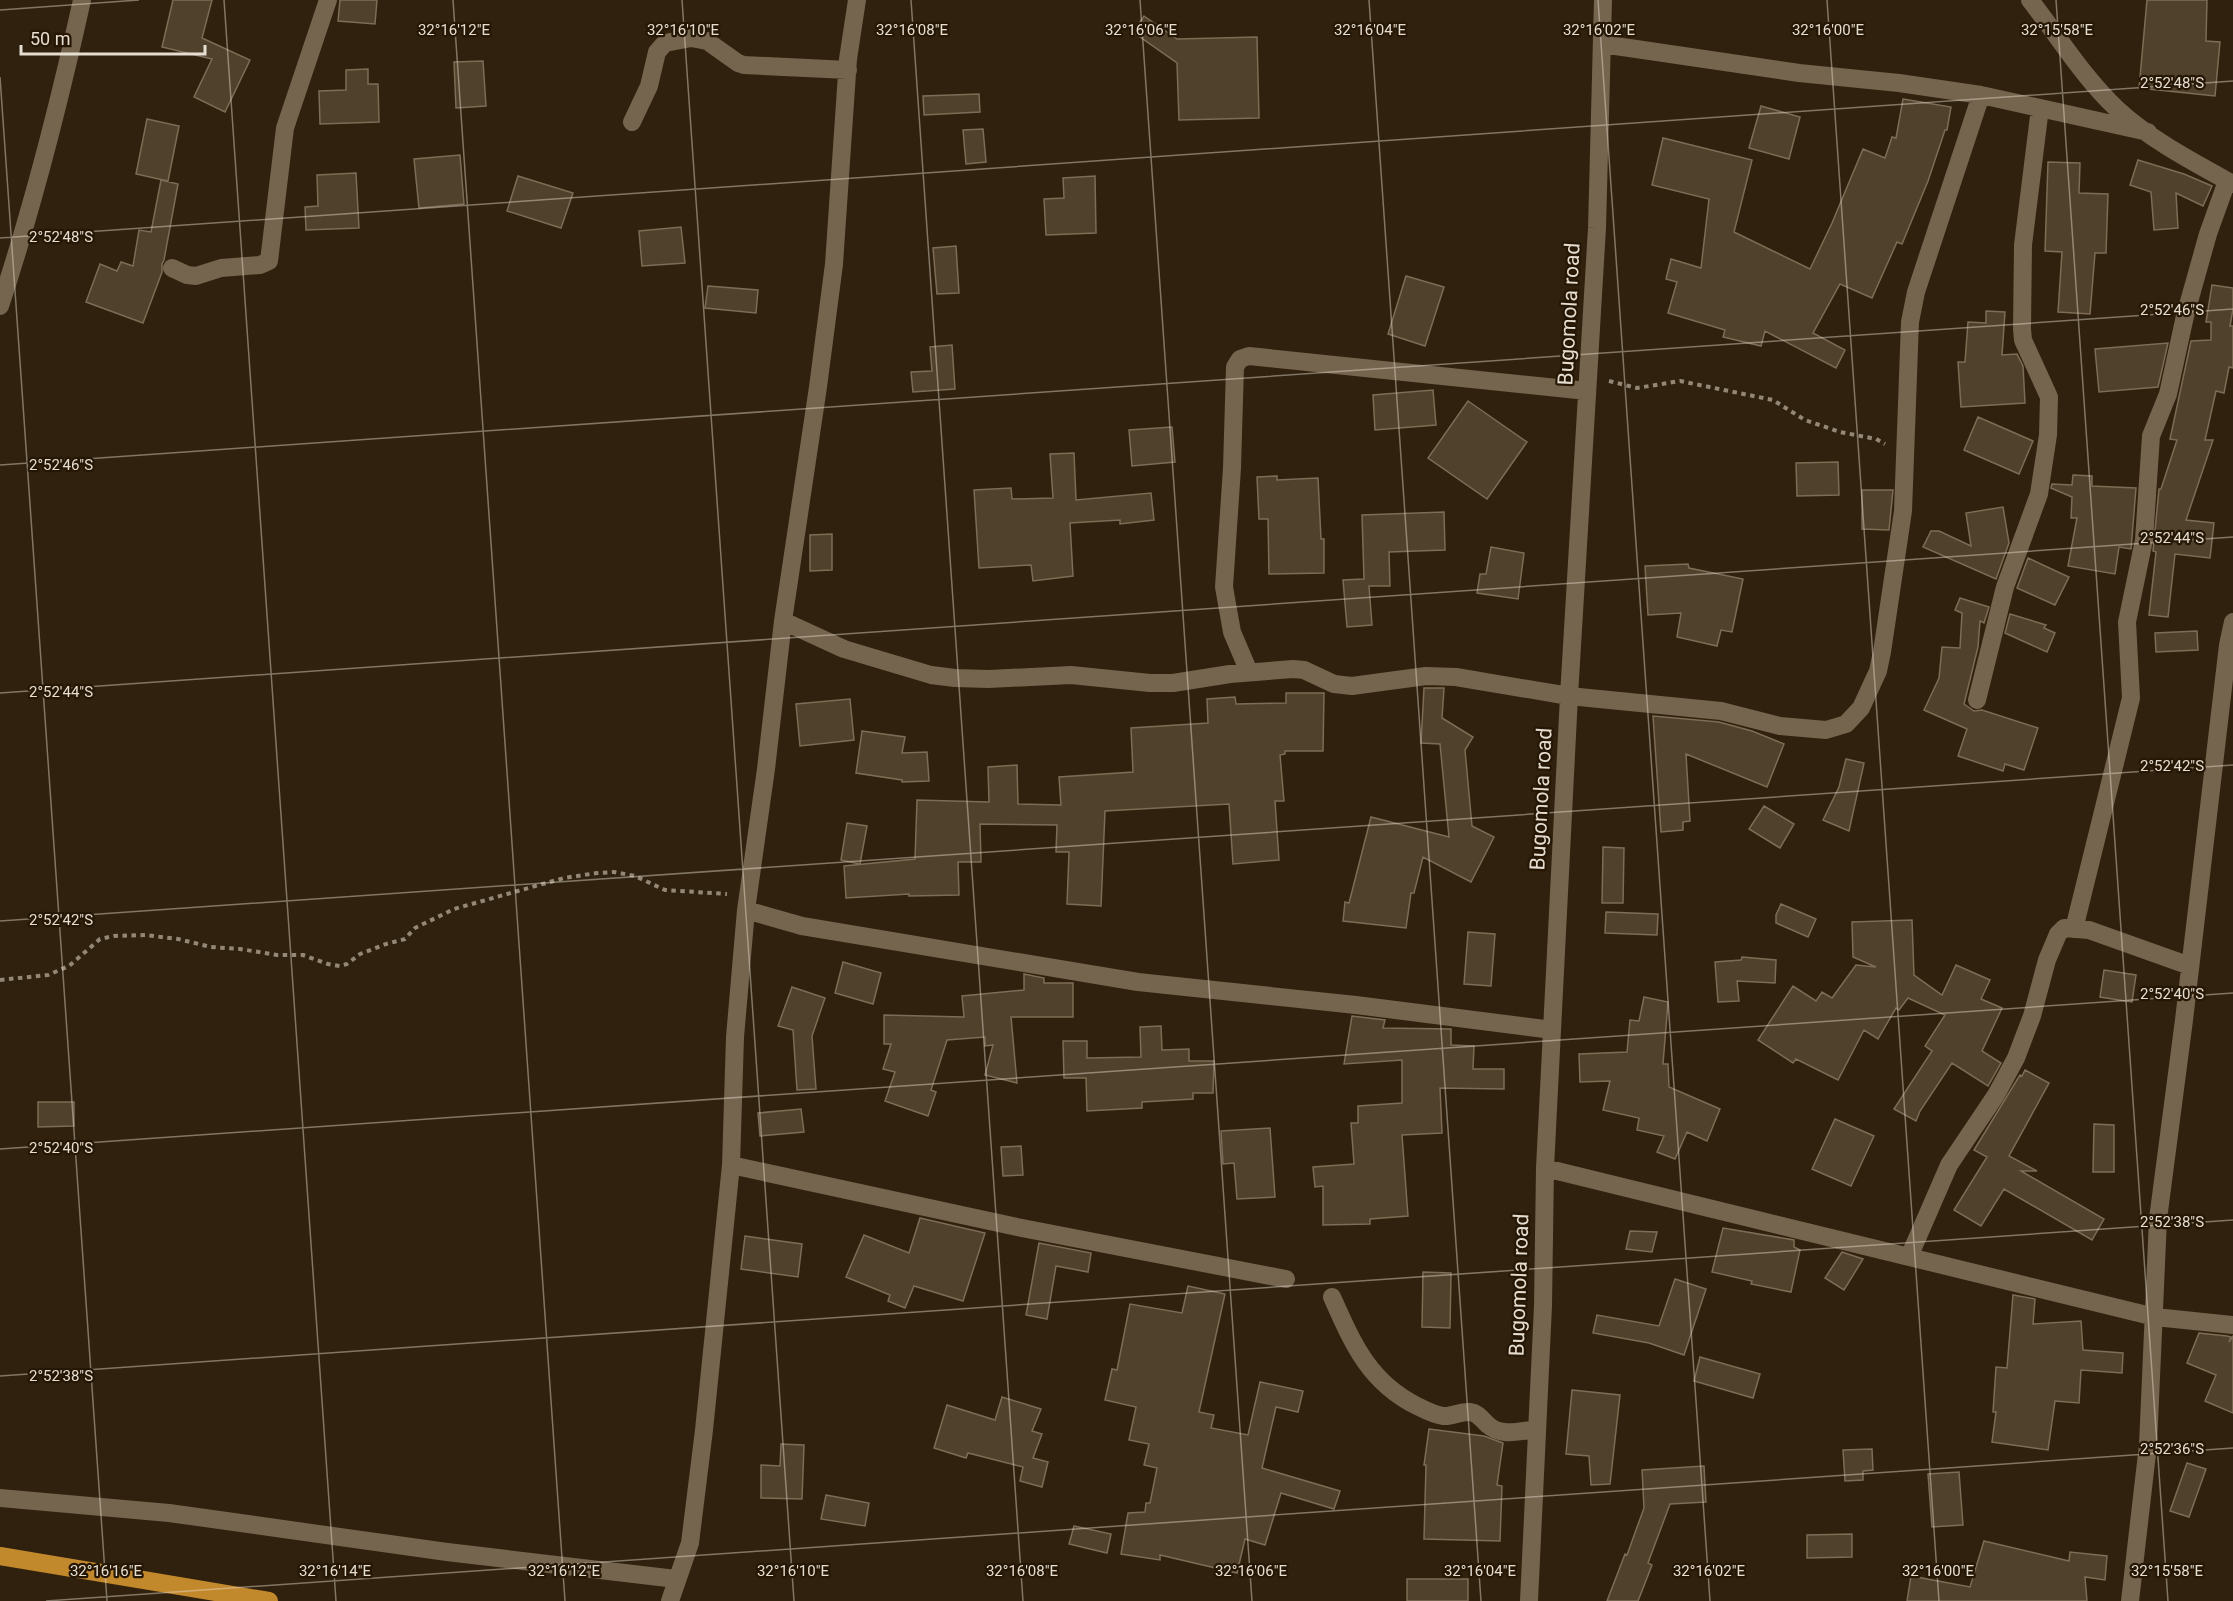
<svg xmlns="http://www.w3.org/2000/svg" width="2233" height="1601" font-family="Roboto,sans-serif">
<rect width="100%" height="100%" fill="#2f210d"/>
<path fill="#50412c" stroke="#7d6c56" stroke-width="1.5" d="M173,0H212L202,38L250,60L225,112L194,97L212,59L162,47Z
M340,0H377L375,24L338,21Z
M2147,0H2207L2206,41L2220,42L2215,96L2139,88Z
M1144,16L1177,39L1257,37L1259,118L1179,120L1177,63L1133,32Z
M483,61L486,106L456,108L454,62Z
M368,69V84H378L379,122L320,124L319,91L346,90V70Z
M979,94L980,112L924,115L923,96Z
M1903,99L1951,107L1947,130H1945L1928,181L1902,244L1897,242L1872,298L1840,284L1813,333L1845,350L1836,368L1765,331L1761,346L1723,337L1725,330L1668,313L1677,282L1666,279L1671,259L1701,268L1709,199L1652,185L1663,138L1752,160L1734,232L1810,269L1832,223L1863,149L1885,158L1892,137L1896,138Z
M1761,106L1800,117L1789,159L1749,148Z
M147,119L179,126L168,181L136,174Z
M983,129L986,162L966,164L963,130Z
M460,155L464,204L419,208L414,159Z
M2138,160L2184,174L2212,186L2203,206L2176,193L2178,228L2154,230L2151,192L2130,185Z
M2048,162L2080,163L2079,193L2108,194L2106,253H2095L2090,314L2058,312L2062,252L2045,251Z
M356,173L359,228L306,230L305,207L318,206L317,175Z
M518,176L573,193L561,228L507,211Z
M1095,176L1096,233L1046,235L1044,199L1064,198L1063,178Z
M161,180L178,184L164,260L162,264V272L143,323L86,302L100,264L117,271L121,262L133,266L139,230L151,232Z
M681,227L685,263L642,266L639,231Z
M956,246L959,293L937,294L933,248Z
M1406,276L1444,287L1425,346L1388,334Z
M2212,285L2233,288V309L2230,326H2233V368L2229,367L2224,393L2216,391L2205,440H2213L2186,520L2214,523L2210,558L2175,554L2168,617L2149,615L2156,552L2153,551L2159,489H2161L2177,440L2170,439L2191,341L2211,340V322H2206Z
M708,286L758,290L756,313L705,308Z
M1986,311L2005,312L2002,355L2017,354L2023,366L2025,403L1961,407L1958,362H1965L1968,322L1986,323Z
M2168,343L2158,387L2099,392L2095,349Z
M952,345L955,389L913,392L911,372L932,371L930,347Z
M1433,390L1436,425L1375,430L1373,395Z
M1468,401L1527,442L1487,499L1428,458Z
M1978,417L2033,441L2019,474L1964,450Z
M1172,427L1175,462L1132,466L1129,430Z
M1074,453L1076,500L1151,493L1154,520L1120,524V520L1070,523L1073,576L1033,581L1031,565L979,568L974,490L1011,488L1012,499L1053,498L1050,454Z
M1838,462L1839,495L1797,496L1796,463Z
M2073,475L2092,476V486L2136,488L2131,549L2119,547L2115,574L2068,566L2077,518H2071L2072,497L2051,488L2052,484L2072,485Z
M1277,476V480L1318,478L1321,539H1324V573L1269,574L1268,519H1259L1257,477Z
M1862,490H1893L1889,530L1862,529Z
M2003,507L2009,543L1996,579L1923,547L1931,531H1939L1971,546L1966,513Z
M1444,512L1445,550L1389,552L1390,586H1369L1372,625L1347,627L1343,580L1364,579L1362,515Z
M832,534V570L810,571V535Z
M1491,547L1524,553L1518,599L1477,593L1480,574H1486Z
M2028,558L2069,577L2055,605L2017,588Z
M1688,564L1689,568L1743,579L1732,632L1721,630L1717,646L1677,637L1681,613L1648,615L1645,566Z
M1960,598L1989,607L1984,623L1980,621L1978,647L1964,704L1974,711L1982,710L2038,728L2024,770L2005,764L2003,771L1958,756L1967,729L1924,710L1939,678L1942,647L1960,648L1962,613L1955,610Z
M2010,614L2046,625L2044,628L2055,633L2047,652L2005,633Z
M2197,631L2198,650L2156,652L2155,633Z
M1424,688H1444L1442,718L1473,737L1465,750L1472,826L1494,837L1471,882L1423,857L1414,893H1411L1406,928L1343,921L1345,902L1349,903L1371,817L1449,837L1440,744L1421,743Z
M1286,693H1324L1323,751H1285V754L1280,755L1284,801H1275L1279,860L1233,864L1229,804L1105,811L1101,906L1067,904L1069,852H1056L1057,825L980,824L981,862H958L959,895L909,896V894L846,898L844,866L915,859L917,800L989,802L988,767L1017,765L1018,804L1061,805L1059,777L1133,772L1131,728L1208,723L1207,699L1235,697L1236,704L1286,703Z
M850,699L854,740L800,746L796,704Z
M1653,716L1719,722L1752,731L1784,744L1767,787L1686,754L1690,821L1683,822V830L1661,832Z
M862,731L905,737L902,753L927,752L929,781L902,782V780L856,773Z
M1846,759L1864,763L1849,831L1823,820L1839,787Z
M1764,806L1794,824L1780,848L1749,829Z
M847,823L867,826L860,864L841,860Z
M1603,847L1624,848L1623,903H1602Z
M1781,904L1816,919L1808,937L1776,923V915Z
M1606,912L1658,914L1657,935L1605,933Z
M1912,920L1914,975L1942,995L1956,965L1990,980L1981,999L2002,1008L1982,1051L2001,1063L1988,1086L1952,1063L1920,1111L1916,1121L1894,1109L1932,1051L1925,1046L1945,1015L1908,998L1899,1010L1896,1008L1878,1039L1864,1030L1838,1080L1796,1059L1793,1063L1758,1040L1793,986L1816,1001L1822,992L1832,998L1856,965L1876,967L1853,957L1852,922Z
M1468,932L1495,934L1491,986L1464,984Z
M1742,957L1776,960L1775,983L1737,981L1739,1001L1718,1002L1715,962L1741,960Z
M843,962L881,973L873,1004L835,993Z
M2104,970L2136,975L2132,1002L2100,997Z
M1024,974L1044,978V983H1073V1017H1011L1017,1083L985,1075L993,1045L985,1046V1037L947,1040L931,1090L936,1092L928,1116L885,1101L895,1072L883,1069L891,1044H884V1015L964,1017L962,996L1024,990Z
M792,987L825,998L812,1036L816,1089L797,1090L793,1030L778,1026Z
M1644,997L1668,1002L1663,1064H1668L1669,1087L1720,1109L1707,1141L1687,1132L1675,1159L1657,1152L1664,1136L1637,1130L1639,1118L1603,1110L1610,1081L1580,1082L1579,1054L1627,1052L1630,1020L1639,1021Z
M1352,1016L1385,1020L1383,1028L1451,1029V1045L1474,1046L1473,1069H1504V1089L1440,1088L1442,1133L1402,1135L1408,1216L1370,1219V1224L1323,1225V1186L1315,1187L1313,1167L1354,1164L1351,1123H1358V1106L1402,1103V1060L1344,1064Z
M1161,1026L1162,1050L1189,1049V1061H1214L1213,1093H1193V1099L1142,1102V1108L1087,1111L1086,1078H1064L1063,1041H1087V1058L1141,1057L1140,1027Z
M2025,1070L2049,1083L2009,1156L2037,1171H2021L2104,1219L2092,1240L2004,1189L1981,1226L1954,1210L1987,1157L1974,1150L2020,1075L2022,1076Z
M38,1102H74V1126L38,1127Z
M801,1109L804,1132L760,1136L758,1113Z
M1835,1119L1874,1136L1851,1186L1812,1169Z
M2094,1124L2114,1125V1172H2093Z
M1270,1128L1275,1197L1237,1199L1234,1163L1223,1164L1221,1131Z
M1021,1146L1023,1175L1003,1176L1001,1147Z
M920,1218L985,1233L963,1301L914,1286L905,1308L888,1301L890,1295L846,1277L864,1235L909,1253Z
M1723,1228L1794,1240V1247L1800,1250L1791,1292L1751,1284L1752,1281L1712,1272Z
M1630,1231L1657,1232L1652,1252L1626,1249Z
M745,1236L802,1244L798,1277L741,1269Z
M1039,1243L1091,1253L1088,1272L1056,1266L1047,1319L1026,1315Z
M1842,1252L1863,1259L1844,1290L1825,1278Z
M1423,1272L1451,1273L1450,1328L1422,1327Z
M1675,1279L1706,1289L1684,1355L1649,1343L1593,1333L1597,1315L1659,1326Z
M1188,1286L1225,1294L1199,1412L1214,1415L1211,1428L1248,1435L1260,1382L1303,1391L1298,1412L1276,1407L1262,1468L1340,1491L1334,1509L1281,1493L1265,1545L1245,1539L1237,1573L1160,1555V1560L1121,1554L1128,1513L1145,1512L1146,1503H1150L1157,1468L1144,1465L1149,1444L1129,1440L1136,1407L1105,1400L1112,1369L1117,1370L1130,1304L1182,1313Z
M2013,1295L2035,1299L2033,1324L2081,1321L2083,1350L2123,1353L2122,1373L2081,1370L2079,1403L2055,1401L2048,1450L1992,1442L1996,1412H1993L1996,1367L2007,1368Z
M2199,1333L2227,1336L2231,1337L2229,1342L2233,1336V1413L2205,1401L2216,1375L2187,1363Z
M1700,1357L1760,1374L1753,1398L1694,1381Z
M1572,1390L1620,1395L1610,1484L1591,1485L1589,1456L1566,1454Z
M1002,1397L1041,1409L1032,1431L1042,1434L1033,1458L1048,1462L1042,1487L1020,1481L1023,1467L968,1453L966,1458L934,1448L947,1405L995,1420Z
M1429,1429L1484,1436L1503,1443L1497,1485L1502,1486L1500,1541L1424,1539L1426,1465H1424Z
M781,1444L804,1445L802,1499L761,1498V1465L780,1466Z
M1872,1449L1873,1470L1863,1471V1480L1845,1481L1843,1450Z
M2187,1463L2206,1469L2189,1517L2170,1511Z
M1704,1466L1706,1502L1670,1504L1648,1563L1652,1565L1638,1601H1607L1625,1554L1627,1555L1644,1508L1642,1470Z
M1959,1472L1963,1525L1932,1527L1928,1474Z
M826,1495L869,1503L865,1526L821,1519Z
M1074,1526L1111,1534L1107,1553L1069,1544Z
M1852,1534V1557L1807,1558V1535Z
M1984,1541L2069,1561L2070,1552L2107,1556L2105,1580L2085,1577L2087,1601H1907L1911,1576L1970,1587Z
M1407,1579H1468V1601H1407Z"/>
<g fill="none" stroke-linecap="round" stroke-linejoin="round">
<path stroke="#938878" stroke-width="4" stroke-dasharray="4.5 4.5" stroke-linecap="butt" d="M1609,381L1637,388L1680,381L1773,400L1805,420L1840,432L1876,439L1885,444
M0,980L48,975L69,966L100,939L114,936L145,935L178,939L211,947L240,949L277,955H303L328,964L340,966L347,964L360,954L386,944L405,939L415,928L454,909L564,878L597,873L614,872L635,876L665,890L727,894"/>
<path stroke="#75644e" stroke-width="18" d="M2030,0C2058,36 2083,77 2117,109C2149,139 2195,163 2233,184
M1602,44L1799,73L1899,83L1981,95L2148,132
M632,122L649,86L657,52L665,43L691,38L707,41L738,63L744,65L848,70
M172,268L187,275L196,276L221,268L260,265L269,261L285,128L328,0
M0,306C33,206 59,104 82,0
M783,621L844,649L931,675L955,678L989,679L1071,675L1150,683H1173L1230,674L1293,669L1304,670L1334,684L1352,686L1426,676L1456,677L1569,696L1721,711L1780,726L1826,730L1846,724L1861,708L1878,671L1882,652L1903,511L1910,322L1916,292L1981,95
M1249,672L1232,632L1224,587L1232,468L1235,367L1240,359L1249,356L1587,391
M1977,700L2005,587L2039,494L2048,435L2049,397L2023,340L2022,329L2023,245L2040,108
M746,910L802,926L1138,982L1356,1005L1552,1030
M2074,929L2131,698L2127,622L2144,540L2151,436L2168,394L2185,316L2208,234L2227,181
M731,1165L1017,1227L1286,1279
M1545,1168L2155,1317L2233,1325
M1909,1257L1949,1165L1996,1095L2016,1058L2032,1016L2047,960L2058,934L2064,928L2089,930L2190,966
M1332,1297C1353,1344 1369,1382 1417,1406C1425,1410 1434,1415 1443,1416C1452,1417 1461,1411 1470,1412C1479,1413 1482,1420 1488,1425C1501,1437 1520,1431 1536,1429
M0,1498L169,1513L447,1552L676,1579
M670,1601L690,1543L704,1430L731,1165L735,1037L746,910L766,769L783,621L818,387L834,264L848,59L857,0
M1529,1601L1543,1306L1545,1168L1569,696L1597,228L1603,0
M2130,1601L2148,1445L2158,1219L2184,1020L2228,645L2233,622"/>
<path stroke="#c2882c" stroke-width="18" d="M0,1556L269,1601"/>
</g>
<path fill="none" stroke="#e6ddd1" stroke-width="1.5" stroke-opacity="0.45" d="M224,0L336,1601M453,0L565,1601M682,0L794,1601M911,0L1023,1601M1140,0L1252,1601M1369,0L1481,1601M1598,0L1710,1601M1827,0L1939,1601M2056,0L2168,1601M0,10L139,0M0,77L107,1601M0,238L2233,81M0,465L2233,309M0,693L2233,537M0,921L2233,765M0,1149L2233,993M0,1376L2233,1220M46,1601L2233,1448"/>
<g text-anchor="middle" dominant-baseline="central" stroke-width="4.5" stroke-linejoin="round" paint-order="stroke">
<g font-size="21" fill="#e6ddd1" stroke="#251704">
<text transform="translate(1569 314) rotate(-87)">Bugomola road</text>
<text transform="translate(1541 799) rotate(-87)">Bugomola road</text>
<text transform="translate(1519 1285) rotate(-88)">Bugomola road</text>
</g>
</g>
<g font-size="15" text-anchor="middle" fill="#e6ddd1" stroke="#251704" stroke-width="4.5" stroke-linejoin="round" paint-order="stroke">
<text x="454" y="35">32°16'12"E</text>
<text x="683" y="35">32°16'10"E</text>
<text x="912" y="35">32°16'08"E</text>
<text x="1141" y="35">32°16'06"E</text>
<text x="1370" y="35">32°16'04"E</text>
<text x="1599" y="35">32°16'02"E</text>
<text x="1828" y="35">32°16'00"E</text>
<text x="2057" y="35">32°15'58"E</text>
<text x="2172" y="88">2°52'48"S</text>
<text x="61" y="242">2°52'48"S</text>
<text x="2172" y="315">2°52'46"S</text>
<text x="61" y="470">2°52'46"S</text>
<text x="2172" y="543">2°52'44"S</text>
<text x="61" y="697">2°52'44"S</text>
<text x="2172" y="771">2°52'42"S</text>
<text x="61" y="925">2°52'42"S</text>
<text x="2172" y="999">2°52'40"S</text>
<text x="61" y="1153">2°52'40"S</text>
<text x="2172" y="1227">2°52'38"S</text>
<text x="61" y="1381">2°52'38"S</text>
<text x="2172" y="1454">2°52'36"S</text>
<text x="106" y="1576">32°16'16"E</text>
<text x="335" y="1576">32°16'14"E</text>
<text x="564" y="1576">32°16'12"E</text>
<text x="793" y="1576">32°16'10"E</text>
<text x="1022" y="1576">32°16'08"E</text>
<text x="1251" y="1576">32°16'06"E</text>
<text x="1480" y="1576">32°16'04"E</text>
<text x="1709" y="1576">32°16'02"E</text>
<text x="1938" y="1576">32°16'00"E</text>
<text x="2167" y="1576">32°15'58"E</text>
</g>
<path d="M21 45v9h184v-9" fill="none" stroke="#e6ddd1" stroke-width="3"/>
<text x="30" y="45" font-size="18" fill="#e6ddd1" stroke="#251704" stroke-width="4.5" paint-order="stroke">50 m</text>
</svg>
